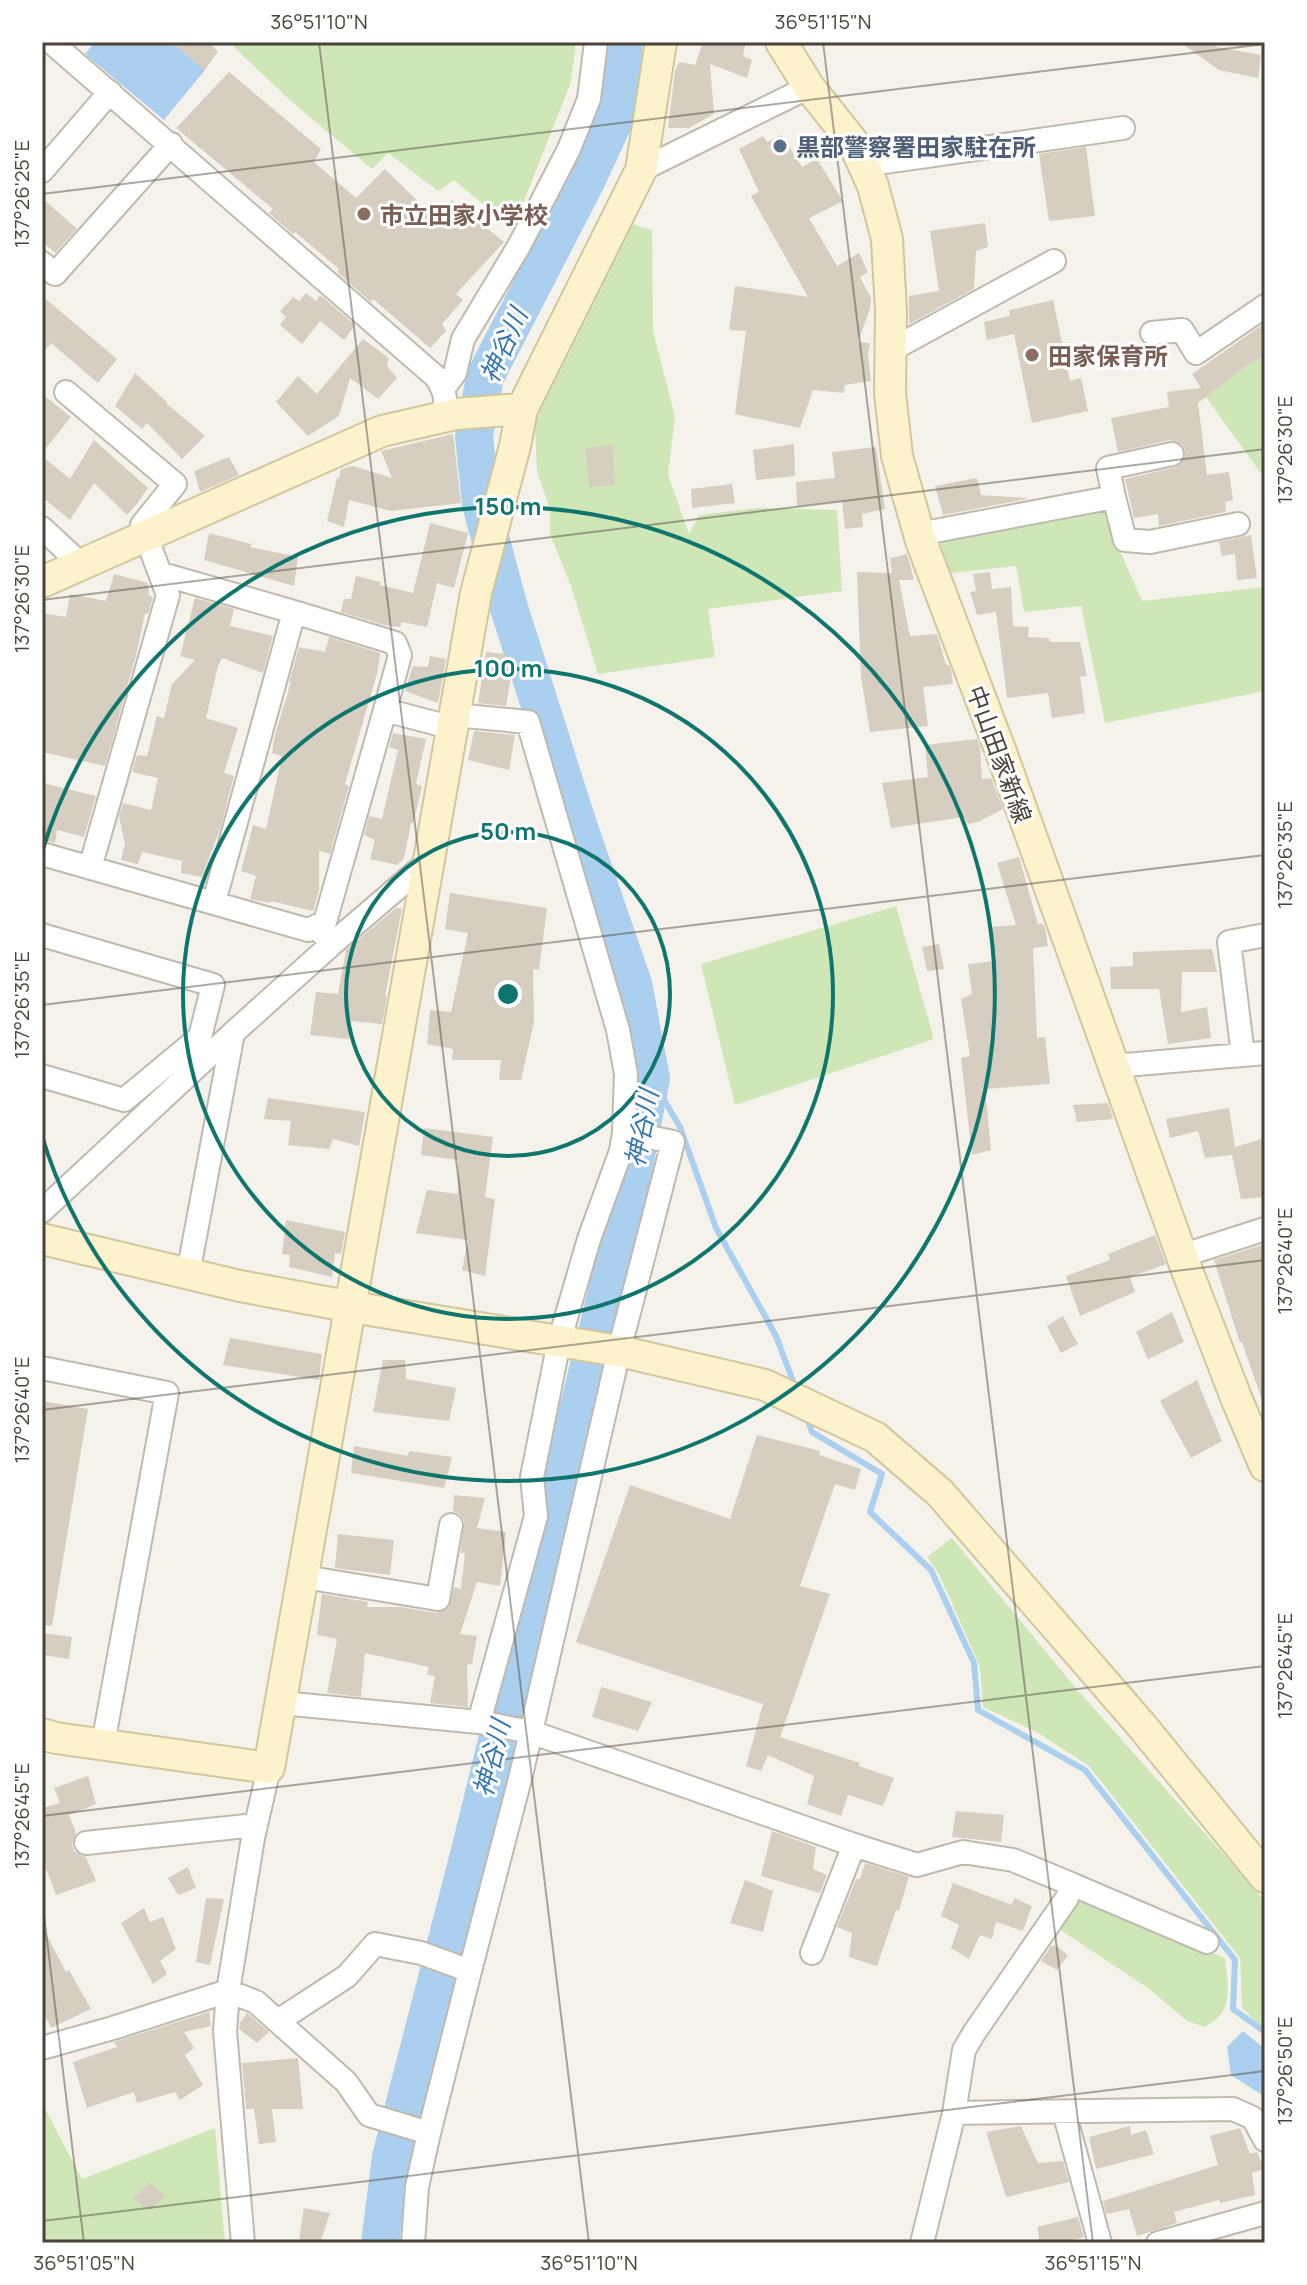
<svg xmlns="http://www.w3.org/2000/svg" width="1307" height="2285" font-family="Manrope,'Noto Sans JP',sans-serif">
<rect width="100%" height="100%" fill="#f5f2eb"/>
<path fill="#cfe7b6" d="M231,42H576L571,82L513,229L454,180L438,191L388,153L372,169L292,102L235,48Z
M629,223L652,230L653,331L675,417L668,475L689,534L699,515L759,508L837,510L842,591L708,609L715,657L598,674L572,589L550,534V509L537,472L535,424L549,387Z
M1265,355V479L1206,397L1252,362Z
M1105,509L1116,542L1142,601L1265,587V691L1105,723L1081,606L1024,612L1016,566L951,573L939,539Z
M896,906L934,1039L735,1105L701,964Z
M952,1538L1075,1687L1265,1901V2032L1242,2007L1240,1958L1089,1766L1038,1733L983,1707L980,1667L940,1576L927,1557Z
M1081,1895L1225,1958C1228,1987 1235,2011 1205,2027L1187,2021L1148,1988L1059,1929Z
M42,2103L82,2179L215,2128L225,2243H42Z"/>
<path fill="#abcfee" d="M95,42H171L205,70L164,120L85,54Z
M1243,2031L1265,2049V2097L1231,2075L1227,2047Z"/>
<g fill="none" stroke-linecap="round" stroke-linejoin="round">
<path stroke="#abcfee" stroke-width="6" d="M651,1078L680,1127L716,1228L776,1336L796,1389
M807,1418L812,1432L882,1474L870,1512L931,1570L974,1663L978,1710L1085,1770L1235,1960L1233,2009L1265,2032"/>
<path stroke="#abcfee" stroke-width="38" d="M380,2243L391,2157L471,1847L620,1239L651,1078L633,984L578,825L509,608L481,504L474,436L485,377L586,181L617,114L624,42"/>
</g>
<path fill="#d6cfc1" d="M171,42H207L218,51L205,70Z
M703,42H746L743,56L752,60L747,78L710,64L714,114L689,128H668L675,71L679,62L695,65Z
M1180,42H1211L1217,47L1261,55L1258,78L1219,70Z
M229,72L321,149L314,162L356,198L385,169L434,217L452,200L504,242L456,294L463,300L442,324L446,331L430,348L373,299L371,302L337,272L339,269L295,232L293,234L269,213L273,209L176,128Z
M782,135L802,167L817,159L843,201L809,218L837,266L859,253L868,272L860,277L871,298L870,309L858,342L870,343L868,354L871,381L845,385L844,393L813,390L800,428L735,414L746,331L729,330L735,286L808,297L751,196L759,192L739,149L763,136L767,142Z
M1086,147L1095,216L1049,221L1039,154Z
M42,198L77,229L55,253L42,241Z
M985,223L988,247L976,251L974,289L909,324V296L939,291L930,231Z
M306,293L316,301L320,295L355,325L344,340L320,321L302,344L280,325L286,317L280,311L293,297L299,301Z
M42,296L117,359L98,383L51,343L42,354Z
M1053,300L1070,381L1081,378L1088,411L1032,423L1014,334L987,340L984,322L1010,316L1009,310Z
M1265,323V355L1252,362L1198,403L1207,475L1229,472L1233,500L1225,502L1226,512L1159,526L1158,514L1134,518L1125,479L1176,467L1185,459V450L1182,444L1170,440L1118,452L1111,418L1169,407L1167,392L1201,388L1192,374Z
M363,339L389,358L387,366L397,378L378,399L350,378L339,416L308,436L276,402L298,376L317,394Z
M135,373L167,402L166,403L205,436L182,459L147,423L142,429L115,406Z
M42,394L71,417L42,453Z
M453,434L461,503L391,511L349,500L344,527L327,521L337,478H339L341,469L353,466L392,478L381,451Z
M94,440L148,488L137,504L127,515L94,483L70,520L42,497V456L70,479Z
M794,444L795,476L756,480L753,450Z
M613,445L615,485L589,487L585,448Z
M876,447L885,509L862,514L863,527L845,529L842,501L797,506L796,482L835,478L832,452Z
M229,457L239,475L200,492L194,471Z
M977,478L981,495L1027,498V499L943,515L935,486Z
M732,484L735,503L692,508L691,489Z
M430,523L468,533L454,588L437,583L427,627L402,622L400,627L384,625L341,612L344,599H351L356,576L381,582L380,585L413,593Z
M209,533L251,544L250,547L298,557L294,586L204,560Z
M1251,535L1257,578L1237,580L1235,554L1222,556L1219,542Z
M907,554L914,580H899L910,636L937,634L946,665H949L951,670L953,684L923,687L928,726L870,732L861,677L857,572L892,573L890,558Z
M990,572L992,589L1011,587L1013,626L1029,627L1028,637L1049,638L1050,642H1080L1087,676L1080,677L1085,713L1052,718L1048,693L1007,698L996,612L977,615L970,592L976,591L973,574Z
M114,574L148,583L149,596L153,597L148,614L145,613L136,656L105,766L42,752V613L66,617L70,594L106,601Z
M195,598L234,609L230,626L273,636L263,673L222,658L218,666L206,718L238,728L224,773L234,776L221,826L202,877L181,873L182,861L142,852L138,864L121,860L125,844L119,816L123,803L151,810L158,778L132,772L137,755L147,756L157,716L164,718L172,684L195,660L180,656Z
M329,637L380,653L378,670L345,784L349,786L330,854L319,851V890L313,911L271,901L270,903L250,899L256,876L241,871L253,825L266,829L282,756L272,753L275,735L291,682H289L299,647L325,652Z
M486,652L507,654L511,677L506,706L478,703Z
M430,656L446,659L438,703L405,691L413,666L428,667Z
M474,731L515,735L509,770L468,760Z
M393,733L426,739L416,784L422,786L418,804L413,823H411L404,858L397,865L370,859L375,840L364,835L369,816L382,819L398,750L389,747Z
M977,739L980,747L982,779L991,778L1003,809L978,822L968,824L964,817L891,828L882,783L928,777L925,745Z
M42,783L96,796L84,837L57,830L55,843L42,840Z
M1019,857L1038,924H1043L1045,928L1048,946L1033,948L1037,1038L1045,1037L1050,1084L985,1089L991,1150L972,1155L961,1058L970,1056L961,999L972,994L968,964L995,961L992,927L1016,925L997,863Z
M450,893L547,908L539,970L533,969L534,1022L521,1080H499L501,1060H452L453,1049L427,1044L430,1010L451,1012L468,933L445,929Z
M396,908L402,909L385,996L387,997L382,1024L350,1021L349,1039L310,1035L316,992L338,994L346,950Z
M939,944L944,969L927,971L922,947Z
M1212,949L1217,972H1182L1181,1012L1207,1007L1211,1038L1168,1044L1159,989H1111L1110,967L1133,966V952Z
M268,1098L365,1112L359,1146L333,1139L329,1149L288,1145L291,1121L264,1119Z
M1108,1103L1113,1119L1077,1122L1073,1105Z
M1229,1108L1235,1147L1265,1138V1197L1241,1199L1232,1155L1205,1158L1198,1131L1170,1138L1166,1119Z
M424,1128L493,1137L485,1197L495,1199L485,1276L462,1270L468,1240L416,1233L427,1190L458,1194V1160L421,1155Z
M286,1220L345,1232L341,1254L335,1253L332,1277L289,1267L290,1255L282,1254Z
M1155,1235L1166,1264L1130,1277L1135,1292L1080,1316L1066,1276L1110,1260L1108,1254Z
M1265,1244V1400H1262L1242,1342L1240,1343L1214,1260Z
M1172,1312L1184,1342L1148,1359L1136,1332Z
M1063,1316L1078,1344L1061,1353L1047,1326Z
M230,1338L322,1354L319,1380L223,1365Z
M383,1360H405L406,1379L456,1388L449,1421L373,1412Z
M1197,1380L1222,1441L1191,1458L1160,1401Z
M42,1401L88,1409L52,1626L42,1625Z
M757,1435L820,1451L819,1455L861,1469L855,1490L835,1484L800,1586L830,1594L780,1737L860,1763L859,1766L894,1778L883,1806L848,1795L841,1816L807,1804L814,1776L768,1755L761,1771L746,1766L763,1704L576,1642L630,1485L730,1519Z
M354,1446L408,1456L409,1451L452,1457L444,1488L351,1473Z
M454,1495L485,1498L477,1528L506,1532L500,1586L477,1582L460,1634L477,1636L472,1664L467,1665L468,1707L430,1703L435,1676L427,1675L429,1667L365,1653L361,1697L327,1693L337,1639L317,1635L322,1594L368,1602L367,1607H401L436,1613L448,1608L454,1587L461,1589L465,1553H460L464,1521L461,1515L453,1511Z
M338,1534L394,1540L390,1575L335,1568Z
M42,1633L72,1637L69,1659L42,1655Z
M601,1687L652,1702L638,1731L592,1717Z
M88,1776L96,1804L69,1815L76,1833L72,1844L74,1851L80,1855L86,1857L96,1881L56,1895L42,1858V1808L60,1803L54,1788Z
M956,1811L1004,1815L1001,1842L952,1837Z
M772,1831L816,1847L813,1869L827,1875L820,1893L761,1876Z
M865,1863L909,1877L899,1911L896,1910L877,1966L849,1957L852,1933L837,1927L856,1879H860Z
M188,1867L196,1888L178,1895L168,1878Z
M745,1880L773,1891L763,1932L730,1923Z
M953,1883L1012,1905L1014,1898L1032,1906L1023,1931L996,1922L992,1939L980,1935L969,1959L951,1948L959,1925L941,1916Z
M206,1898L224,1899L210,1965L196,1962Z
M144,1908L150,1922L163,1917L176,1949L160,1961L167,1974L153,1984L121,1923Z
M42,1926L66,1972L69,1970L91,2009L51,2028L42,2009Z
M1051,1946H1056L1068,1955L1057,1970L1041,1961Z
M209,2012L211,2026L184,2032L194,2048L185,2055L203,2085L180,2100L175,2092L137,2103L134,2092L87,2108L73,2062L117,2047L114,2042Z
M247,2013L269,2032L257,2043L239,2029L240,2023Z
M298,2058L303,2109H272L276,2142L259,2144L254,2109H246L242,2063Z
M1021,2126L1038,2163L1063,2161L1069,2182L1006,2197L986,2132Z
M1130,2126L1131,2135L1146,2130L1154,2154L1096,2169L1089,2137Z
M1240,2128L1250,2154L1257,2152L1264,2169L1252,2173L1255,2195L1220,2203L1219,2200L1174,2212L1177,2223L1137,2236L1129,2209L1106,2214L1103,2201L1218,2165L1210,2136Z
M149,2182L165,2195L150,2211L133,2199Z
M304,2208L330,2213L320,2243L299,2239Z
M1078,2217L1084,2237L1066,2241V2243H1040L1037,2227Z"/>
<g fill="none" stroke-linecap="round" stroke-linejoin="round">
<g stroke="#c0baae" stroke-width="26">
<path id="street" d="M51,42L436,377C445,391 447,399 444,416
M864,165L1123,128
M641,170L809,87
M42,171L110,92
M42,263L55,274L171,144
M1152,333L1182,330L1196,353L1265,306
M891,350L1054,261
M443,389L455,373L463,339L519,246L569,149L589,99L596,42
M66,392L175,484L142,525L162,579
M1114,497L1125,540L1150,542L1238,524
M42,528L70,554L77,566
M919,534L1114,497L1108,468L1172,454
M42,854L308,930L325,922L385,710L453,728
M90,868L168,595L162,579L169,576L294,612
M214,902L294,612L395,643L400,655L385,710
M322,933L332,944L429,861
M42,935L213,985L200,1037L124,1100L42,1076
M1243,1055L1229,942L1265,935
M1114,1066L1265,1053
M42,1211L233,1033
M1181,1256L1265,1229
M188,1274L233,1033L332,944
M42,1368L167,1393L103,1744
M304,1577L438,1599L451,1525
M282,1703L479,1722L531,1732L854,1845L917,1865L963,1852L1013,1860L1071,1884L1067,1898L974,2033L964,2050L954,2113L922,2243
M479,1722L536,1516L532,1477L559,1342L589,1239L621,1151L624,1132
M86,1843L256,1825
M1071,1884L1207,1942
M812,1953L854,1845
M278,2021L347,1976L375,1944L421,1953L470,1971L521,1775L619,1351L673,1142L624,1132L626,1074L618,1030L528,722L455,715
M42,2048L113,2028L228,1991L256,2002L346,2082L369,2115L429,2133L417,2187L413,2243
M1064,2112L1100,2243
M954,2113L1233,2109L1253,2118L1265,2140
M429,2133L470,1971
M243,2243L225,2031L228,1991L253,1838L269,1768
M1158,2243L1265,2213"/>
</g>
<g stroke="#d2c79c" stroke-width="34">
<path id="secondary" d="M781,42L809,87L853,142L873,186L887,239L891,311L890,393L897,456L921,541L1001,752L1188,1273L1237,1400L1265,1466
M42,582L382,431L456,414L522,409
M42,1239L240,1286L352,1307L619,1351L765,1385L875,1437L940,1493L1142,1726L1265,1877
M42,1734L56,1738L269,1768L476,593L515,446L522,409L641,170L661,42"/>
</g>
<use href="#street" stroke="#fff" stroke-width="22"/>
<use href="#secondary" stroke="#fcf3cd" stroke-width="30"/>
</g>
<path fill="none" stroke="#494339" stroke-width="2" stroke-opacity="0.45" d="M319,42L589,2243M823,42L1093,2243M42,194L1265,44M42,600L1265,449M42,1005L1265,855M42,1410L1265,1260M42,1816L1265,1666M42,1899L84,2243M42,2221L1265,2071"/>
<g fill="none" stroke="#0f766e" stroke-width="4">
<circle cx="508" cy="994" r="162"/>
<circle cx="508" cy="994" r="325"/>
<path d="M42 852A487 487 0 1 1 42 1136"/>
</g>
<circle fill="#5c6f8a" stroke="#fff" stroke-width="3" cx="780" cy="146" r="8"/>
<g fill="#8d6e63" stroke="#fff" stroke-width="3">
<circle cx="364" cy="214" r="8"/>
<circle cx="1032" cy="355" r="8"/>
</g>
<g text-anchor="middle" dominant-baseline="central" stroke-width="6" stroke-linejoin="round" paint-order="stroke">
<g font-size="24" font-weight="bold" fill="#4e5e75" stroke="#fff" text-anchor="start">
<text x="796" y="146">黒部警察署田家駐在所</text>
</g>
<g font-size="24" font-weight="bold" fill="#785e54" stroke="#fff" text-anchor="start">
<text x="380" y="214">市立田家小学校</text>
<text x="1048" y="355">田家保育所</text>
</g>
<g font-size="24" fill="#494339" stroke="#fff">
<text transform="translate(1000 754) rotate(70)">中山田家新線</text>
</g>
<g font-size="26" font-style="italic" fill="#3677b1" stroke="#fff">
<text transform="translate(503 345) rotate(-66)">神谷川</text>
<text transform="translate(641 1128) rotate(-79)">神谷川</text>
<text transform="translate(491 1758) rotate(-76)">神谷川</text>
</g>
</g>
<circle cx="508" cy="994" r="12" fill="#0f766e" stroke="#fff" stroke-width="4"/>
<g font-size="24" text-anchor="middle" font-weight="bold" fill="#0f766e" stroke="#fff" stroke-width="6" stroke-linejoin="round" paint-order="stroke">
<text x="508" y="515">150 m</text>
<text x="508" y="677">100 m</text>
<text x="508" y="840">50 m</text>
</g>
<rect width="1307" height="2285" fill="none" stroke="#ffffff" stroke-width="88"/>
<rect x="44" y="44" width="1219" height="2197" fill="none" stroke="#494339" stroke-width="3"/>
<g font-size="20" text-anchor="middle" fill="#494339">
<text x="319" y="29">36°51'10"N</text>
<text x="823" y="29">36°51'15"N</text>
<text transform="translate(22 194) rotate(-90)" y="7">137°26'25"E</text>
<text transform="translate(1285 450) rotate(-90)" y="7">137°26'30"E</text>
<text transform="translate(22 599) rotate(-90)" y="7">137°26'30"E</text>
<text transform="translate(1285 855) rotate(-90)" y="7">137°26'35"E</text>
<text transform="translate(22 1005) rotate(-90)" y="7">137°26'35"E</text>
<text transform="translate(1285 1261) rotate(-90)" y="7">137°26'40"E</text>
<text transform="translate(22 1410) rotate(-90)" y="7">137°26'40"E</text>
<text transform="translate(1285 1666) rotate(-90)" y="7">137°26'45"E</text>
<text transform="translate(22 1816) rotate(-90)" y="7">137°26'45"E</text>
<text transform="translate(1285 2071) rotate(-90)" y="7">137°26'50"E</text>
<text x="84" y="2270">36°51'05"N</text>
<text x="589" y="2270">36°51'10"N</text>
<text x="1093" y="2270">36°51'15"N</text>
</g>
</svg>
